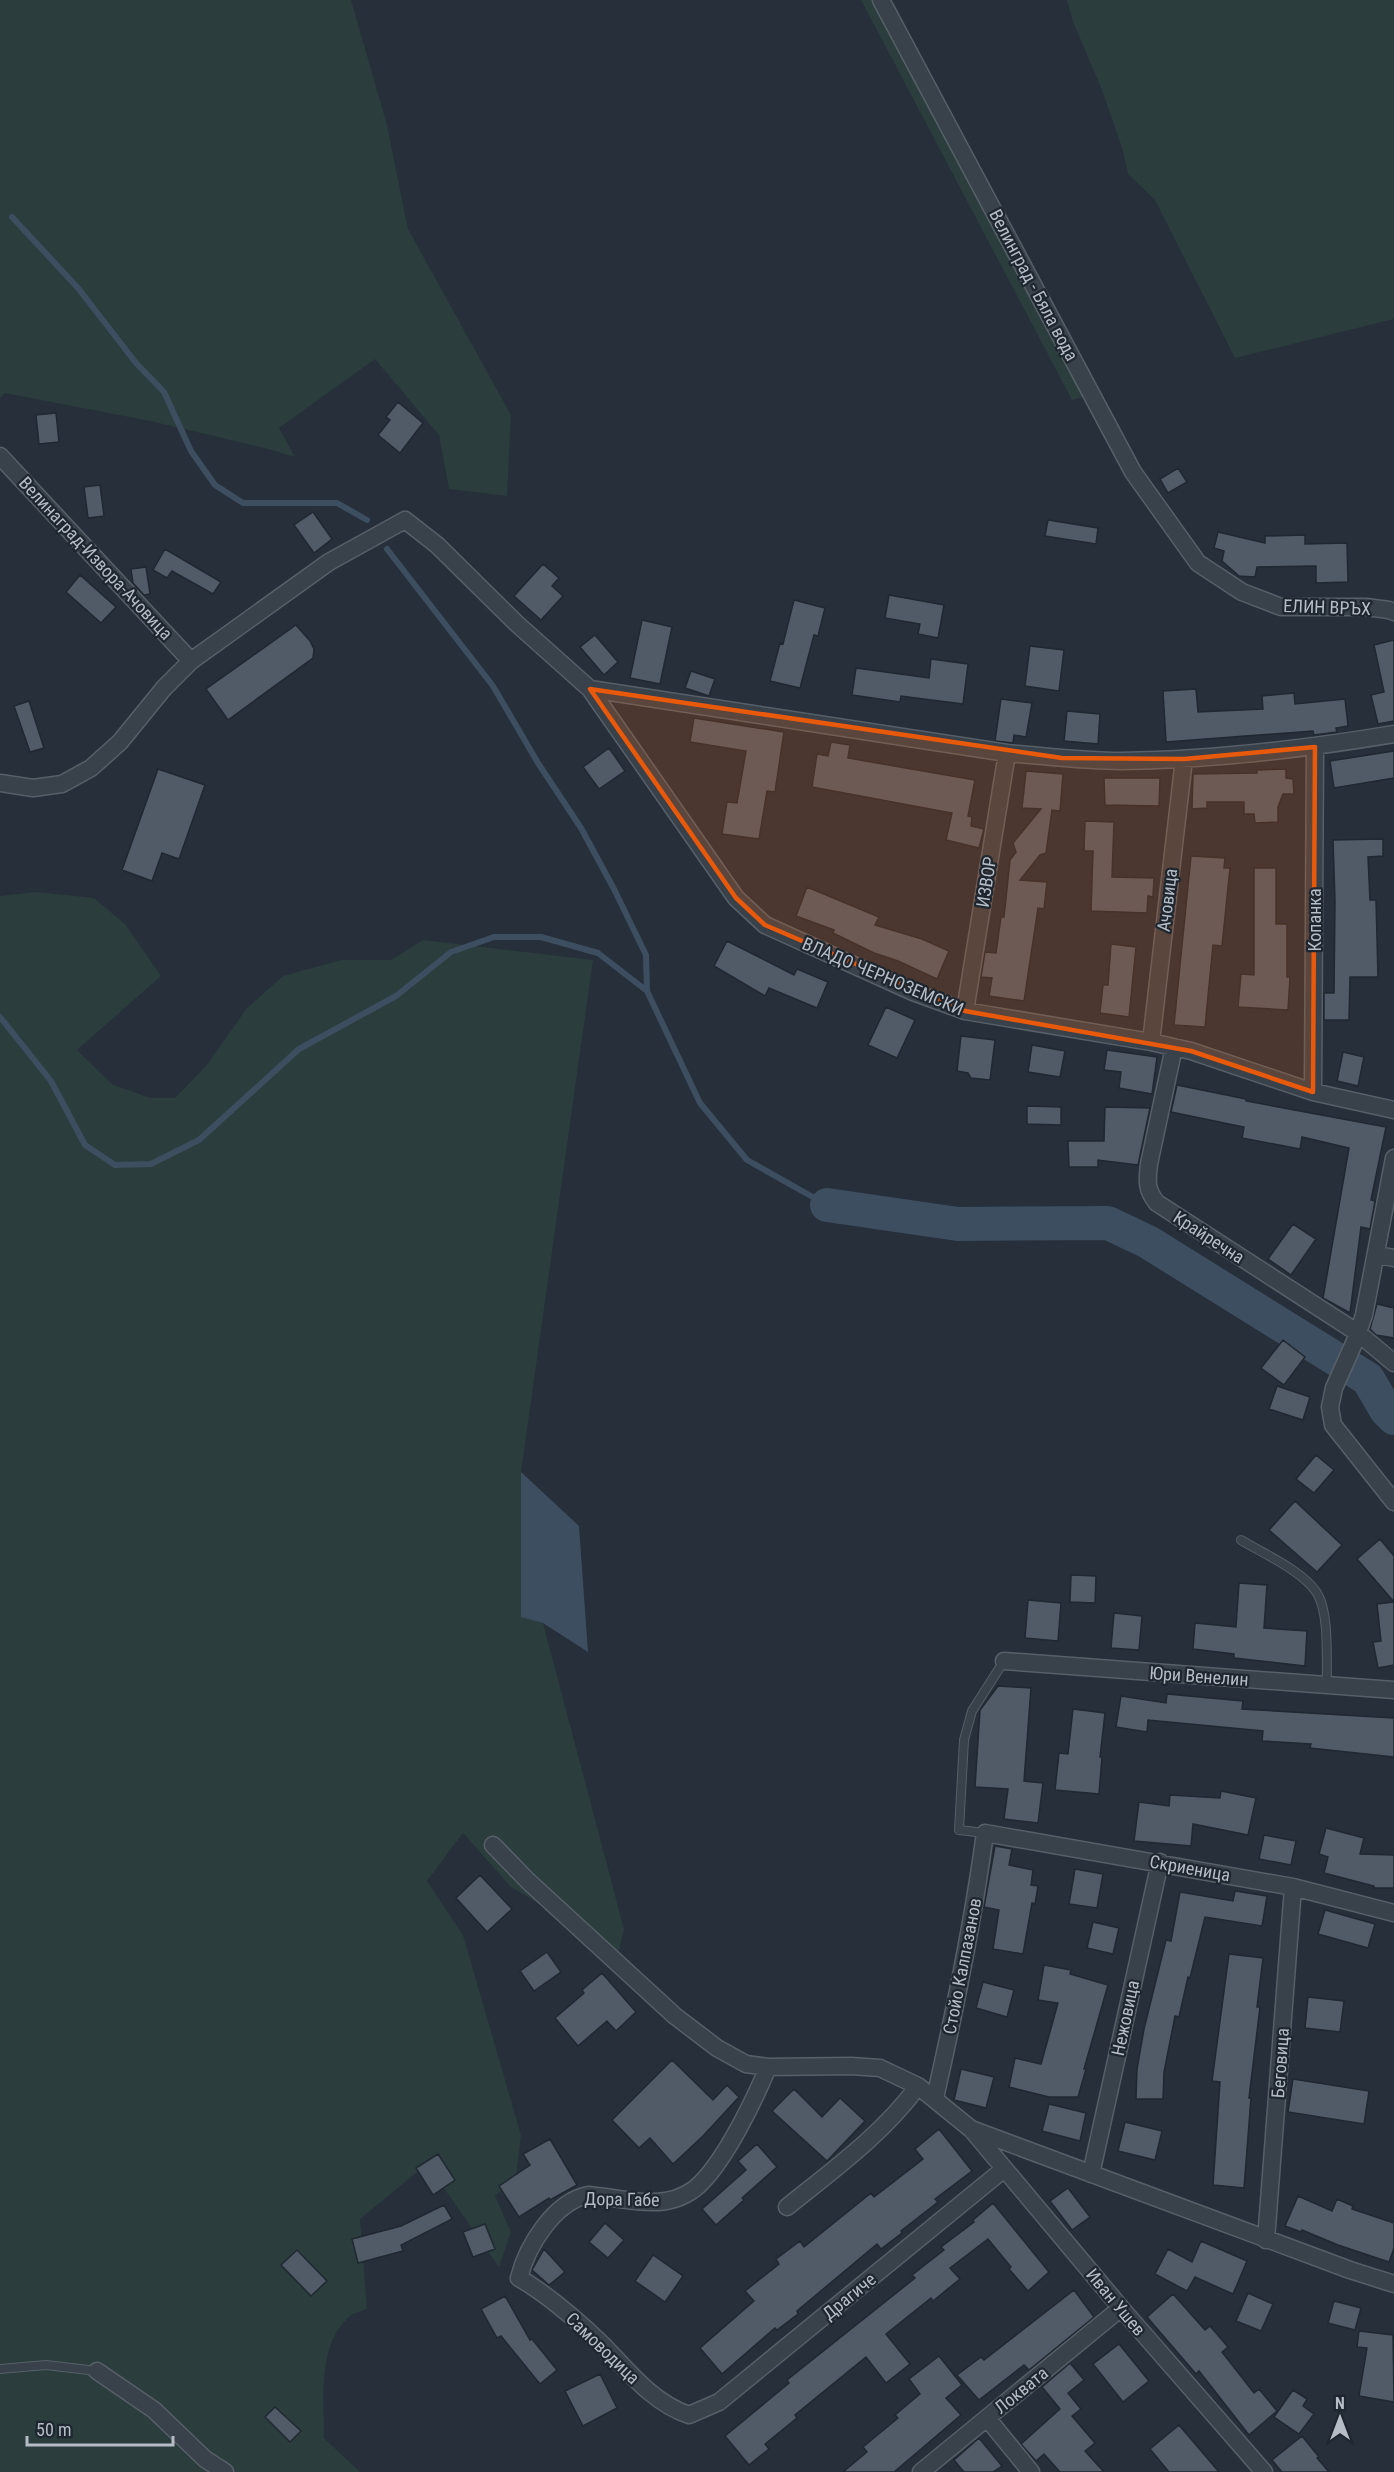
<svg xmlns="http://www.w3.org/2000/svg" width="1394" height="2472" font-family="'Roboto Condensed',sans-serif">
<rect width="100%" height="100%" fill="#262f3a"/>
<path fill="#2b3d3d" d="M0,0H351L387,125L408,229L511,415L507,496L449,489L439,435L375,359L279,428L295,457L264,448L150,421L5,393L0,398Z
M861,0H888L1097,393L1072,400Z
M1067,0H1394V319L1235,358L1155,200L1128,174L1123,151L1102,90L1073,22Z
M36,892L94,898L125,924L161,976L77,1050L113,1085L151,1098H175L206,1066L247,1008L283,976L341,960H391L423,940L593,960L521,1472V1616L543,1623L624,1929L615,1968L593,1935L511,1887L463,1833L427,1881L463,1935L521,2135L516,2177L495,2196L511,2232L499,2267L427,2164L360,2219L367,2309C362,2311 354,2313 350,2316C317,2345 324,2399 324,2438L360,2472H0V896Z"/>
<path fill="#3d4e61" d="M521,1472L579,1526L588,1652L543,1623L521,1617Z"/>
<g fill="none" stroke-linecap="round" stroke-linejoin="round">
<path stroke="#3d4e61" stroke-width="6" d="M12,217L78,288L136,363L164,392L191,451L215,485L243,503H337L367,520
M387,549L493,686L538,763L581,828L614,889L646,955L647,991
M0,1017L51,1081L85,1145L115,1165L151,1164L199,1140L299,1049L396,996L451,952L494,937H541L598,953L647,991L700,1103L747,1160L827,1205"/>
<path stroke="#3d4e61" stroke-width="34" d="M827,1205L958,1224L1108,1223L1148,1242L1368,1379L1386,1410L1394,1418"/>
</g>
<path fill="#515a67" stroke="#202831" stroke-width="1.5" d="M398,402L423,423L400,453L378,435L390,420L386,417Z
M56,413L59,442L39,444L36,415Z
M1178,468L1187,482L1168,493L1160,479Z
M100,485L104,516L88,518L84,487Z
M313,512L332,539L314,553L294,525Z
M1048,520L1098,528L1096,544L1045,536Z
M1218,532L1265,543V536L1305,535V544L1347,543L1348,582L1316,583V566L1257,567L1255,577L1239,576L1222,561L1224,551L1214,548Z
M165,549L221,582L213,594L172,571L167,578L153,570Z
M543,564L559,578L552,586L563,596L541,620L514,596Z
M146,567L150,594L144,595L133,583L131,569Z
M80,575L116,607L101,623L66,592Z
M889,595L944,605L938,638L918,634L920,624L885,618Z
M794,600L825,608L818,636L814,635L800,688L770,681L780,643L783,644Z
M642,620L672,627L660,684L630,678Z
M296,625L310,641L314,649L313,658L228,720L206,689Z
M595,635L618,662L604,675L580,647Z
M1394,640V721L1378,724L1371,695L1384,692L1374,645Z
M1030,646L1064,650L1059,691L1025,686Z
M931,659L968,664L963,704L901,696L900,702L852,695L856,668L929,678Z
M691,671L715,679L709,696L685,688Z
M1196,689L1198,712L1263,709L1262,696L1294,693L1295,704L1345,699L1348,726L1336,728L1337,732L1314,735L1313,731L1166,742L1163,691Z
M1001,699L1032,703L1026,737L1014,735L1013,743L995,741Z
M29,701L44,748L30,752L14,706Z
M1067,711L1100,714L1098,744L1064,741Z
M694,718L784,732L775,792L767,791L759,839L722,834L727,802L737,803L746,751L690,742Z
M831,742L850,745L848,758L975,780L968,816L972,817L971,826L984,829L979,848L946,840L952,813L812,787L817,754L828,756Z
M609,748L625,771L599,789L583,767Z
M1394,751V778L1334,788L1330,761Z
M158,769L205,785L179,859L162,853L152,881L122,870Z
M1286,769V778L1293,779L1294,794H1283L1278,807V822L1255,823L1254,814H1244V802H1207V808L1192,809L1193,774L1257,773V770Z
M1026,771L1063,774L1060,811L1052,810L1046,853L1040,855L1020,880L1047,882L1044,909L1038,908L1024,1001L989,996L992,978L981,977L985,952L996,953L1001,917H1004L1010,860L1016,852L1013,843L1041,809L1022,808Z
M1104,778H1160L1159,806L1105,805Z
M1085,821L1114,822L1112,877L1154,878L1153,897L1148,896L1147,913L1091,911L1093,851H1084Z
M1383,839V856L1368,857L1370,900H1376L1378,977H1350L1349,1020H1324V993H1334L1335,901L1333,840Z
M1191,856L1225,858L1224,868H1230L1222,946L1213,945L1205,1027L1174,1025Z
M1254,868H1276V924H1287V977H1290L1288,1010L1238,1007L1241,974L1254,975Z
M807,887L879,917L875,925L922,939L949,951L937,979L898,961L874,953L833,933L834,930L796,916Z
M727,941L794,975L797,969L828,982L817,1008L769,988L765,996L714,966Z
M1111,944L1136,947L1129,1017L1100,1013L1103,985H1108Z
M886,1007L915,1020L897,1058L868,1045Z
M961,1036L995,1040L990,1080L971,1078L968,1073L957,1071Z
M1032,1045L1065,1051L1060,1077L1028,1072Z
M1107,1050L1157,1057L1152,1094L1119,1088L1121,1072L1104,1070Z
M1343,1052L1364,1057L1358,1086L1337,1081Z
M1177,1085L1246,1099V1101L1386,1127L1371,1200L1375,1201L1370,1229L1361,1227L1350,1313L1323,1298L1349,1148L1302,1137L1300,1149L1242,1138L1244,1127L1171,1112Z
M1027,1106L1061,1107V1125L1027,1124Z
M1105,1107L1150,1108L1138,1165L1098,1160V1167H1069L1068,1141H1104Z
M1293,1224L1316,1239L1291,1275L1268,1259Z
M1377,1304L1394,1308V1338L1376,1335L1370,1329Z
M1283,1340L1305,1357L1284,1385L1261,1368Z
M1277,1386L1310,1397L1303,1420L1269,1409Z
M1316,1455L1334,1470L1314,1493L1296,1479Z
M1295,1501L1342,1545L1317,1572L1269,1530Z
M1380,1539L1394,1556V1602L1357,1559Z
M1071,1575L1096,1576L1095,1603L1070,1602Z
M1239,1583L1267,1585L1264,1628L1307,1631L1305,1666L1234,1658V1654L1193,1649L1195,1623L1236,1627Z
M1028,1600L1061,1603L1058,1641L1025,1638Z
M1394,1602V1665L1378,1668L1373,1642L1381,1641L1377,1604Z
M1114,1613L1142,1616L1139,1650L1111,1648Z
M998,1686L1031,1688L1024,1781L1043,1783L1038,1823L1004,1819L1008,1789L975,1787L980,1710Z
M1167,1694L1243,1701L1242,1709L1394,1718V1757L1310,1748L1311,1744L1262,1741L1263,1731L1148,1720L1147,1732L1116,1727L1121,1696L1166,1703Z
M1073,1709L1105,1713L1100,1757H1102L1099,1794L1055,1790L1059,1753L1068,1754Z
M1221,1791L1256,1798L1248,1835L1193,1824L1191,1846L1134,1841L1139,1802L1169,1806L1170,1795L1220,1798Z
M1326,1828L1364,1838L1360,1854L1394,1855V1888H1374V1886L1324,1873L1328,1857L1319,1854Z
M1264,1835L1296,1841L1291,1865L1259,1859Z
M995,1846L1012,1849L1009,1865L1033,1870L1031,1885L1038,1886L1035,1904L1032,1903L1023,1954L993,1949L999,1910L984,1907Z
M1075,1869L1103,1874L1097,1908L1069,1904Z
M480,1875L512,1909L487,1932L456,1898Z
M1235,1891L1267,1896L1262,1926L1205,1917L1190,1978L1188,1977L1179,2017L1175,2016L1164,2072L1163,2099H1136L1137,2069L1144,2029L1166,1940L1171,1941L1180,1892L1233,1901Z
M1325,1910L1375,1924L1368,1948L1318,1934Z
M1093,1922L1119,1928L1113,1954L1087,1948Z
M547,1952L561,1972L534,1991L520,1971Z
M1229,1954L1263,1958L1257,2007H1260L1249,2098H1251L1244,2188L1213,2185L1220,2082L1212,2081Z
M1044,1965L1071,1970L1070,1974L1108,1985L1084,2069H1086L1078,2097H1049L1009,2087L1015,2058L1041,2064L1058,2003L1038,2000Z
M602,1973L636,2012L616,2031L607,2021L578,2046L555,2018L584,1993L582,1990Z
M983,1982L1014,1990L1007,2017L976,2008Z
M1308,1997L1344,2001L1340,2032L1305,2028Z
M672,2060L713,2100L727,2085L739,2097L703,2136L673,2164L650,2138L639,2148L612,2120Z
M961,2069L994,2077L986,2108L954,2100Z
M1293,2079L1369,2091L1364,2124L1288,2112Z
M794,2089L822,2117L840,2098L865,2121L827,2161L772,2111Z
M1049,2104L1086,2113L1080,2141L1042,2131Z
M1125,2122L1162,2131L1155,2160L1118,2151Z
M939,2129L972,2171L935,2199L938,2202L901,2231L902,2233L881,2249L877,2244L797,2311L798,2314L777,2330L775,2328L722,2374L700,2348L754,2301L745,2291L779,2264L776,2259L800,2241L804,2247L871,2193L874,2197L923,2159L915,2149Z
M550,2139L577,2185L550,2200L549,2198L519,2217L499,2186L530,2165L523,2154Z
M757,2144L777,2167L742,2198L744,2200L716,2225L702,2209L746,2170L738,2161Z
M438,2154L455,2180L433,2195L416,2168Z
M1068,2188L1090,2217L1072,2230L1050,2201Z
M1298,2196L1332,2211L1337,2199L1353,2206L1352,2209L1394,2223V2248L1389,2262L1338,2245L1302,2230L1301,2232L1285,2226Z
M993,2203L1049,2272L1028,2291L1009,2269L1011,2267L988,2239L950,2268L960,2279L933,2301L931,2298L886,2334L910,2364L886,2383L866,2357L795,2415L797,2418L765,2444L769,2449L749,2465L725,2436L789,2383L787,2380L915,2278L912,2275L944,2250L941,2247L974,2222L973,2220Z
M444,2205L452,2219L401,2245L403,2251L358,2263L352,2239L401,2226Z
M605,2223L624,2240L608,2258L589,2242Z
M485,2224L495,2249L473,2257L463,2232Z
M1201,2241L1247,2261L1233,2294L1195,2277L1187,2291L1155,2274L1168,2249L1192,2262Z
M544,2249L565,2272L549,2285L532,2270Z
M297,2250L327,2281L311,2296L281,2265Z
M653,2255L683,2276L665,2302L635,2281Z
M1074,2290L1094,2317L1029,2370L1024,2365L979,2400L957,2375L981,2357L984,2360Z
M1248,2293L1273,2304L1261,2331L1236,2321Z
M1173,2294L1205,2330L1210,2326L1228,2347L1222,2352L1254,2393L1259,2389L1277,2411L1249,2435L1199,2371L1196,2374L1147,2317Z
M505,2296L530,2340L532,2339L557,2370L540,2384L501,2336L497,2338L481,2309Z
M1334,2301L1361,2308L1355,2330L1328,2323Z
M1359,2331L1393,2335L1394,2402L1359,2396L1367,2348L1357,2347Z
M1119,2344L1149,2381L1123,2402L1093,2364Z
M939,2356L962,2385L946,2398L961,2415L894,2472H843L867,2452L863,2447L898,2418L895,2415L920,2394L909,2379Z
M1070,2363L1084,2380L1068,2393L1081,2409L1072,2416L1095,2443L1085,2451L1104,2472H1060L1044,2454L1036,2461L1021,2444L1060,2409L1042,2387Z
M600,2374L617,2408L583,2426L565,2391Z
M1293,2390L1307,2399L1303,2406L1314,2414L1299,2434L1274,2417Z
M275,2407L301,2431L290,2442L265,2417Z
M1179,2425L1219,2472H1169L1150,2449Z
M1302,2436L1319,2457L1317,2458L1329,2472H1282L1272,2460Z
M979,2438L1002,2466L993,2472H964L954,2460Z"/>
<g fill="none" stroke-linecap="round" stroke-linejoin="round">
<g stroke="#575f68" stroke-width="10">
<path id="lane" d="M1241,1540C1264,1554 1303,1571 1317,1593C1330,1614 1326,1662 1327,1686
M985,1833L959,1830L964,1740L972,1711L1004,1661
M0,2369L46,2365L97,2371"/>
</g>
<g stroke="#575f68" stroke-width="19">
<path id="street" d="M881,0L1133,472L1198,563L1242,592L1281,607H1366L1389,610L1394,612
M0,456L191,661
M590,689L736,898L765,925L913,992L965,1011L1151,1042L1191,1051L1313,1092L1394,1110
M0,783L33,788L62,784L91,768L120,742L164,688L191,661L329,562L405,520L437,545L516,623L590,689L1007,753C1045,756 1083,761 1121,761C1213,760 1304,749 1394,734
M965,1011L1007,753
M1151,1042L1184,759
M1174,1047L1149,1164C1147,1181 1146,1190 1157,1203L1358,1333L1394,1363
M1313,1092L1315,747
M1394,1158L1364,1315L1355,1341L1334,1388L1330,1407L1333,1425L1394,1502
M1377,1255L1394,1258
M1004,1661L1394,1690
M493,1845L528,1881L675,2016L717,2048L746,2064L768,2067L851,2066L880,2068L918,2086L971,2129L1350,2270L1394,2284
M768,2067C754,2101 727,2156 702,2182C693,2192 679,2199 666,2201C642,2205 613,2197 588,2195C554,2202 527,2246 519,2278C550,2296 577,2320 603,2345C629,2372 653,2403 689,2415L719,2402L1004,2169
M935,2098C955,2010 973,1922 985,1833L1293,1887L1394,1913
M972,2130L1121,2308L1264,2472
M1091,2174L1160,1862
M787,2207C833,2170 883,2134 918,2086
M1266,2240L1293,1887
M97,2371L154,2410L205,2459L225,2472
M987,2418L1031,2472
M921,2472L1121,2308"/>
</g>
<use href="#lane" stroke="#39414a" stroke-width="8"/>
<use href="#street" stroke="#39414a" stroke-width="16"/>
</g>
<path fill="#e8590c" fill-opacity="0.2" stroke="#e8590c" stroke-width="4.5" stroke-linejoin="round" d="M590,689L1062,758L1184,759L1315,747L1313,1092L1191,1051L965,1011L765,925L736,898Z"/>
<g text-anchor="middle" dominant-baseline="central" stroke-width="4.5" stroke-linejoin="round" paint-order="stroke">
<g font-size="18" fill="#b5bcc6" stroke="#1e262f">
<text transform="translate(1034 285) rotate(62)">Велинград - Бяла вода</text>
<text transform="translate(96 558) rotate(47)">Велинаград-Извора-Ачовица</text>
<text transform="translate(1327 607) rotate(2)">ЕЛИН ВРЪХ</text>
<text transform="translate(986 882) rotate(-81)">ИЗВОР</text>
<text transform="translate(1167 900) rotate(-83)">Ачовица</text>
<text transform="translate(1314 920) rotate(-90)">Копанка</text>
<text transform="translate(883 976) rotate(23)">ВЛАДО ЧЕРНОЗЕМСКИ</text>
<text transform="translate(1209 1237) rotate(33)">Крайречна</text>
<text transform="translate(1199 1676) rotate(4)">Юри Венелин</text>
<text transform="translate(1190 1868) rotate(10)">Скриеница</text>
<text transform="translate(962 1966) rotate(-79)">Стойо Калпазанов</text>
<text transform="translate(1125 2018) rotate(-78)">Нежовица</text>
<text transform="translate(1280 2063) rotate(-86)">Беговица</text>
<text transform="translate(622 2199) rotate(1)">Дора Габе</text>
<text transform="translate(849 2296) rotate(-39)">Драгиче</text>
<text transform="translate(1116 2302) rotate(50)">Иван Ушев</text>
<text transform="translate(603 2348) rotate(44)">Самоводица</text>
<text transform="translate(1021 2390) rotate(-39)">Локвата</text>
</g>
</g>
<g transform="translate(1340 2418)" stroke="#1e262f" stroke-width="4.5" paint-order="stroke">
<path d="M0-4.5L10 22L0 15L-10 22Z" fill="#b5bcc6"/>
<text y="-9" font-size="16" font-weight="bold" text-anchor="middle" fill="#b5bcc6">N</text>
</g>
<path d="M27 2436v9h146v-9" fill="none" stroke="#b5bcc6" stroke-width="3"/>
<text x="36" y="2436" font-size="18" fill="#b5bcc6" stroke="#1e262f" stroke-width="4.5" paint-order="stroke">50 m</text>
</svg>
